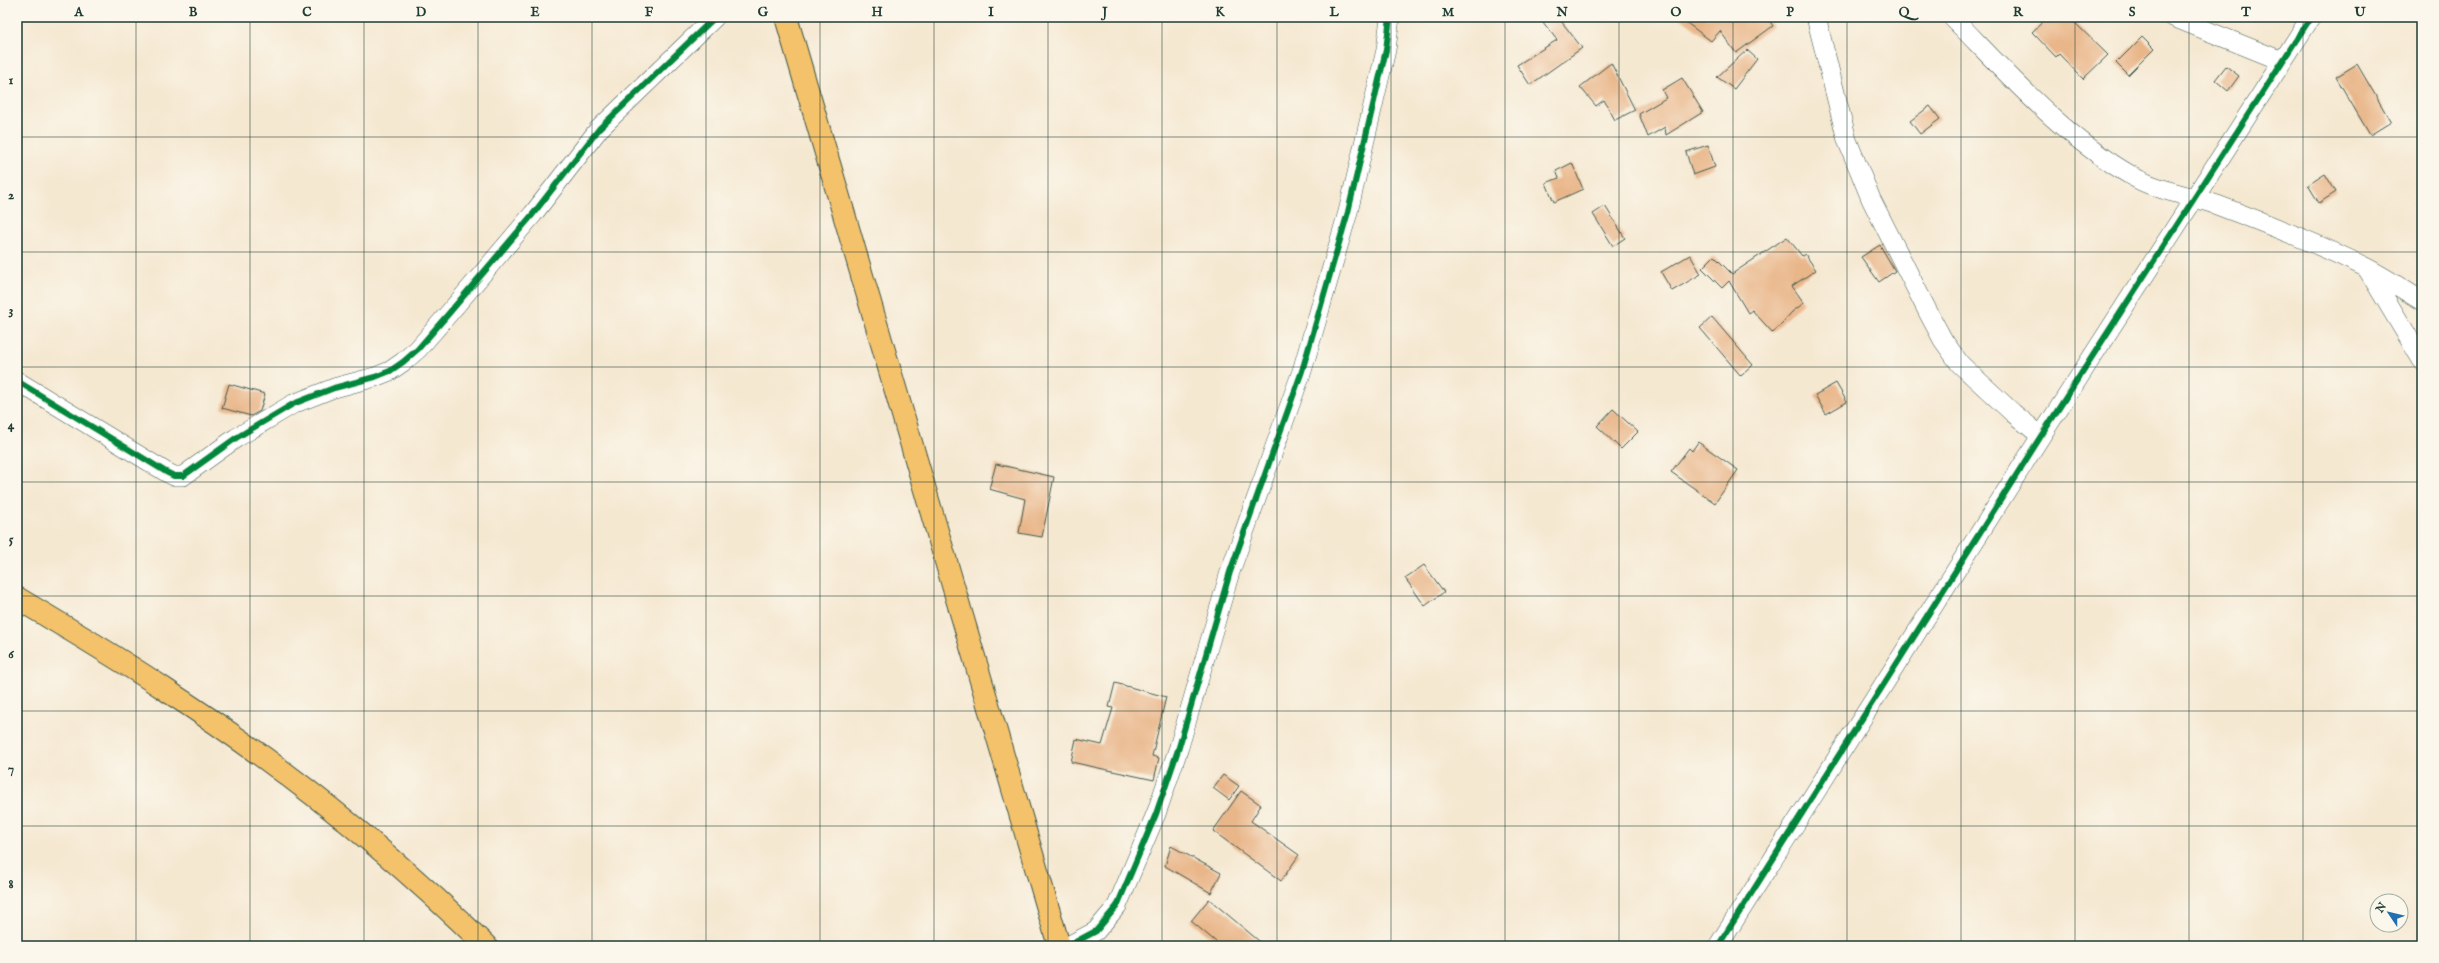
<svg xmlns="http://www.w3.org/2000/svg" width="2439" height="963" font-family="'IM FELL English',serif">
<rect width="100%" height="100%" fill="#fbf7ec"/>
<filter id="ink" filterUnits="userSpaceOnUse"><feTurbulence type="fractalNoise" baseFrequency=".025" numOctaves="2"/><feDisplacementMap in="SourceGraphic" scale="8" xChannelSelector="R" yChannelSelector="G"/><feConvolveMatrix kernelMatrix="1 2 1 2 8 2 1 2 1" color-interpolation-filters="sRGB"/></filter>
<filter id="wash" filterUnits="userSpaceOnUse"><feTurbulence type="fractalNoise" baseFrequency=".012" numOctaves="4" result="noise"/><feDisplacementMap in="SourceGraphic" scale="16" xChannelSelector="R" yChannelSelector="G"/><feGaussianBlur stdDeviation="0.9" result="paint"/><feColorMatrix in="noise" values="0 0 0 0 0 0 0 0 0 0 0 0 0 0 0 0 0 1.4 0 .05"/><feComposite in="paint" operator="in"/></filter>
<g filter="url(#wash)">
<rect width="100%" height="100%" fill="#f5e8d1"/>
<g id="blocks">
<path fill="#e9b689" d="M1539,17H1558L1582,48L1530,85L1517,65L1557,40Z
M1679,17H1767L1773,26L1736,53L1720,31L1711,41Z
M2048,17H2069L2108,55L2083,79L2059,54L2056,57L2032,32Z
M2142,37L2154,49L2128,75L2116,63Z
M1747,50L1757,59L1734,89L1717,77Z
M1611,63L1635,110L1615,120L1604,100L1596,106L1580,87Z
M2357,64L2391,122L2370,135L2336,77Z
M2226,66L2239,76L2228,91L2215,80Z
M1682,78L1703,112L1666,135L1665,127L1648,137L1639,114L1666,98L1662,90Z
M1930,106L1940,119L1920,134L1910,121Z
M1708,145L1715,167L1693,175L1686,152Z
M1572,163L1583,189L1554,202L1546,183L1559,178L1556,171Z
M2325,174L2336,192L2319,203L2308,185Z
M1605,206L1625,238L1613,246L1593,214Z
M1787,237L1802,256L1805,254L1816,270L1792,286L1804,303L1792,312L1773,333L1752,310L1748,313L1729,281L1722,288L1702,268L1714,256L1732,274Z
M1880,245L1895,271L1879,282L1861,257Z
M1690,255L1701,274L1672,291L1661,272Z
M1712,317L1753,365L1741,376L1700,328Z
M1836,383L1847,402L1826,414L1815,395Z
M229,384L265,394L260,411L251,416L222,408Z
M1613,409L1638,432L1621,449L1597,426Z
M1698,442L1738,470L1715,503L1671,472L1689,448L1692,451Z
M996,464L1054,477L1042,537L1019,533L1025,499L989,489Z
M1424,565L1444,592L1425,606L1405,578Z
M1115,683L1166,697L1152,756L1159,758L1154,780L1071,762L1076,739L1102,745L1113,708L1109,707Z
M1223,775L1239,786L1229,800L1213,788Z
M1241,791L1261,805L1251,821L1299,855L1281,881L1213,831Z
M1171,846L1221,873L1211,893L1165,866Z
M1209,899L1265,946H1221L1191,921Z"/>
</g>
</g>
<g filter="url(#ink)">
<use href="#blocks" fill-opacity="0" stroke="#3f574c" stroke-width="1"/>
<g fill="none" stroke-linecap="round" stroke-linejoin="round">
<g stroke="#3f574c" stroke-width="20">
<path id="minor" d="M1816,17L1847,140L1871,199L1928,312L1943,340L1960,364L2013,413L2041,436
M1952,17C2008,74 2062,136 2132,176C2157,191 2190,195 2217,205C2268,224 2319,244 2367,268C2386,278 2404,290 2422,301
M2173,17L2282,61
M2368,270L2422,360
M17,381L166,472L174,476H183L236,438L293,404L334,388L375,377L390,371L403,362L418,349L450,312L533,214L599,129L715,17
M1068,946L1096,931L1117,906L1156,814L1179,747L1230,572L1302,371L1348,212L1386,50L1390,17
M1718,946L2041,436L2311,17"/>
</g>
<g stroke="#3f574c" stroke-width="24">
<path id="major" d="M786,17L1059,946
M17,598C67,628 117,657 166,690C280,764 389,851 486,946"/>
</g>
<use href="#minor" stroke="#fff" stroke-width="19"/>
<use href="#major" stroke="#f4c26a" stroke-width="22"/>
<g stroke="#fbf7ec" stroke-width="8">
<path id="cycleway" d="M17,381L166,472L174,476H183L236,438L293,404L334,388L375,377L390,371L403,362L418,349L450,312L533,214L599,129L715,17
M1068,946L1096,931L1117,906L1156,814L1179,747L1230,572L1302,371L1348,212L1386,50L1390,17
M1718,946L2041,436L2311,17"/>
</g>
<use href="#cycleway" stroke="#00873e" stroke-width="6"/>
</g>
</g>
<path fill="none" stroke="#1f3d34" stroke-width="1" stroke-opacity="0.55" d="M136,17V946M250,17V946M364,17V946M478,17V946M592,17V946M706,17V946M820,17V946M934,17V946M1048,17V946M1162,17V946M1277,17V946M1391,17V946M1505,17V946M1619,17V946M1733,17V946M1847,17V946M1961,17V946M2075,17V946M2189,17V946M2303,17V946M17,137H2422M17,252H2422M17,367H2422M17,482H2422M17,596H2422M17,711H2422M17,826H2422"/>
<rect width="2439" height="963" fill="none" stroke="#fbf7ec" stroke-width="44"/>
<g transform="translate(2389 913) rotate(305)"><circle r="19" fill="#fbf7ec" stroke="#a3ada2"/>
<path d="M0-3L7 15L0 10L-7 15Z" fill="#1f6fb2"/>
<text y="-6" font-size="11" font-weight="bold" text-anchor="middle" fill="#1f3d34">N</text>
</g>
<rect x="22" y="22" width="2395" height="919" fill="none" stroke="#1f3d34" stroke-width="1.5"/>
<g font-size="13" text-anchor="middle" font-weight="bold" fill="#1f3d34">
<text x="79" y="16">A</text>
<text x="193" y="16">B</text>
<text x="307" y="16">C</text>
<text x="421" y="16">D</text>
<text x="535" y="16">E</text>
<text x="649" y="16">F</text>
<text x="763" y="16">G</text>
<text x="877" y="16">H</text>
<text x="991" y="16">I</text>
<text x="1105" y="16">J</text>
<text x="1220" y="16">K</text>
<text x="1334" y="16">L</text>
<text x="1448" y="16">M</text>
<text x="1562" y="16">N</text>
<text x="1676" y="16">O</text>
<text x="1790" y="16">P</text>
<text x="1904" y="16">Q</text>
<text x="2018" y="16">R</text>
<text x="2132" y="16">S</text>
<text x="2246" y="16">T</text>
<text x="2360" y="16">U</text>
<text x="11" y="84">1</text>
<text x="11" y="199">2</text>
<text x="11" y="314">3</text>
<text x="11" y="429">4</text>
<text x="11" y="543">5</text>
<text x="11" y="658">6</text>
<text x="11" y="773">7</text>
<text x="11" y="888">8</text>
</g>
</svg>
